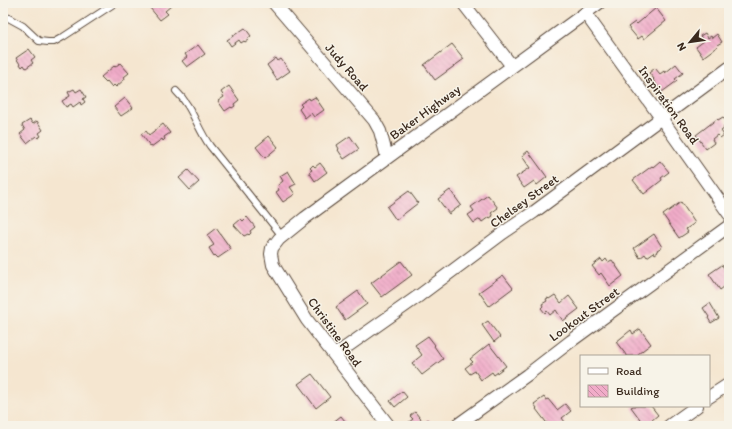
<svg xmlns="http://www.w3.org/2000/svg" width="732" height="429" font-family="Itim,sans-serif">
<defs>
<pattern id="building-back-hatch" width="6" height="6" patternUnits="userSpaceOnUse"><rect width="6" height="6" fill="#f1acc9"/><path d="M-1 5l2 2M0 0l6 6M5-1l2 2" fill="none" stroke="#c48ca3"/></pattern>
</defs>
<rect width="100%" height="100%" fill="#f7f3e8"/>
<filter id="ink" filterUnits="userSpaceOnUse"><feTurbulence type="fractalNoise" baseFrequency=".025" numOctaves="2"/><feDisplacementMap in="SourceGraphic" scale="8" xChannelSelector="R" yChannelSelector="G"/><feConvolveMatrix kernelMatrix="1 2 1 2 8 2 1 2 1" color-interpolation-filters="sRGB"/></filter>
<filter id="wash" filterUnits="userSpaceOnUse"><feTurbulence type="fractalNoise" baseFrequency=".012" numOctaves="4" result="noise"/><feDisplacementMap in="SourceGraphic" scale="16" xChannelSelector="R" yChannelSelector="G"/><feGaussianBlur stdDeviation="0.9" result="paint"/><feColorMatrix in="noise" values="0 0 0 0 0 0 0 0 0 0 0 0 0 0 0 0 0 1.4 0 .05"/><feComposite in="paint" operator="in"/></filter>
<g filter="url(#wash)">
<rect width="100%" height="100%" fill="#f5e6d0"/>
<g id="blocks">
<path fill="url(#building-back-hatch)" d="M156,3H168L171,6L165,11L168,14L160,20L150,8Z
M656,8L666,21L644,39L642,36L638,39L628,27L635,22L637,24Z
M245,28L251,36L247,39L248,40L245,42L244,41L241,43L239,40L231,46L227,40Z
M705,33L708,38L711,36L712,38L717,34L722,42L717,45L718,46L703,57L696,47L704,41L700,36Z
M452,44L464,59L435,80L424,65Z
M198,45L205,54L187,67L182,61L187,57L185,54Z
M29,49L35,57L31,60L33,63L26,68L24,65L22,67L16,58Z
M276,58L278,61L281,59L290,71L277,80L267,65Z
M120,63L129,73L124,77L125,79L116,87L114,85L112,87L107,81L106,82L101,77L114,66L115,67Z
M676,64L683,73L675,79L677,81L662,92L653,80L654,79L649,73L655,68L660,74L664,71L665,73Z
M229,86L239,100L234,104L235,106L232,108L231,107L225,111L218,101L224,97L221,92Z
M74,89L76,92L81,89L86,97L83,99L85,102L81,105L80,102L73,107L71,104L66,107L62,101L70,96L68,92Z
M315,97L324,110L314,117L311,113L305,118L299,109L302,106L300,104L309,98L310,100Z
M125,98L133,108L121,116L114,107Z
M723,117L728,124L723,127L725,128L721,131L724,135L720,138L717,135L712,139L714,143L706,149L696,135L717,119L718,120Z
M30,120L33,124L37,121L43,130L39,133L41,136L38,138L36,136L27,143L20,134L25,130L22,125Z
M163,124L170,133L164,137L165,139L163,141L162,139L151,147L141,134L146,131L149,135Z
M269,136L278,147L265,158L256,147Z
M350,136L359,149L344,159L338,150L339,149L337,145Z
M528,151L547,177L537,185L534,181L524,188L516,177L530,168L522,156Z
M660,161L669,172L661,178L662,180L644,194L633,180L652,166L653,167Z
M320,163L327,172L315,181L309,172L312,170L310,168L313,165L315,167Z
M188,170L199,182L190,190L179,178Z
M288,171L296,184L290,187L295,194L283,202L276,192L279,190L278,188L279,187L278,185L283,181L280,176Z
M450,190L461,205L449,214L438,199Z
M409,191L418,203L396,220L387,207Z
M488,195L498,208L491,213L493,216L490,218L489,217L482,222L480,219L474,223L468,215L474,211L471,207Z
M681,202L695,223L686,229L688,232L679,238L663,215Z
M247,217L255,227L250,231L251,233L249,235L248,234L244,236L234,225L241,219L243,221Z
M216,228L231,249L218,258L215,255L214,256L209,248L214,245L207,235Z
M654,234L662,247L657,250L658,252L655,254L654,252L647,257L645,254L640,258L634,248Z
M601,259L603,262L606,259L608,262L612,260L623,276L610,286L601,273L599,275L592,266Z
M401,261L412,275L382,297L371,283Z
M722,265L724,268L729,265V283L720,290L709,274Z
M503,275L513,288L489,306L479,292Z
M358,291L367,304L345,320L336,307Z
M555,295L561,303L569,296L579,309L563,321L556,310L550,315L547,311L545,313L541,308L543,306L542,304L547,301L546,299L548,298L549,299Z
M710,303L719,318L711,323L708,318L709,317L703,308Z
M488,321L500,337L494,342L482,325Z
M640,329L651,344L638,354L640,356H627L616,342L631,330L633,334Z
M428,336L435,345L434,346L443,359L422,375L412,363L422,355L415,345Z
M489,344L506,366L494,375L492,372L481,380L475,371L470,374L465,368L473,362L470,359Z
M312,374L330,397L316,408L298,384Z
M402,391L407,397L395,407L390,401Z
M544,397L546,400L548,399L557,410L565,404L571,411L562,418L565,422L560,426H549L536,409L537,408L534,404Z
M633,406H651L658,415L645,426L631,407Z
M415,412L424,423L428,419L434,426H404L413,419L410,416Z
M341,416L349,426H328Z"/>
</g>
</g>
<g filter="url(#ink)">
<use href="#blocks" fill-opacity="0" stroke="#574639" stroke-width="1"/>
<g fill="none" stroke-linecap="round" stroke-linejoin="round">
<g stroke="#574639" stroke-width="8">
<path id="lane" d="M3,15L23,26L39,41L48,42H54L63,37L115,3
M176,91C192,106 197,128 210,146L282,236"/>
</g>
<g stroke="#574639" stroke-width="14">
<path id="street" d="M274,3L374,120L380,131L387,157
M463,3L512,66
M585,13L661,118L729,214
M335,355L420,295L503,233L534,212L729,68
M709,397L729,384
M389,426L307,320L273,265L271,254L272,248L279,239L305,218L599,3
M456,426L527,375L571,341L729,226
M669,426L697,406"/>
</g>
<use href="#lane" stroke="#fff" stroke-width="6"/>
<use href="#street" stroke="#fff" stroke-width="12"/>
</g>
</g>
<g text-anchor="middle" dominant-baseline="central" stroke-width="3" stroke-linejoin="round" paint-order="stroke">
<g font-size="13" fill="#3b2a1e" stroke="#f7f3e8">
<text transform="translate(347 67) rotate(49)">Judy Road</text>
<text transform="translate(669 105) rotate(54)">Inspiration Road</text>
<text transform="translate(425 112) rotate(-36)">Baker Highway</text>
<text transform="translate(524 201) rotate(-36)">Chelsey Street</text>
<text transform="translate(584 314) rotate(-36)">Lookout Street</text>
<text transform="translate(335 332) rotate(54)">Christine Road</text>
</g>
</g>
<rect width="732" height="429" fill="none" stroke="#f7f3e8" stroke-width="16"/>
<rect x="580" y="355" width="130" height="52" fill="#f7f3e8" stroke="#aca397"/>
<rect x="588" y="368" width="20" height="6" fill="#ffffff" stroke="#aca397"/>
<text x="616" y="375" font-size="12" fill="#3b2a1e">Road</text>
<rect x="588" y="385" width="20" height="12" fill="url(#building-back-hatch)" stroke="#aca397"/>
<text x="616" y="395" font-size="12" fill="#3b2a1e">Building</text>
<g transform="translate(690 42) rotate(241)" stroke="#f7f3e8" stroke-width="3" paint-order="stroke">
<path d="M0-3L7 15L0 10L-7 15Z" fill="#3b2a1e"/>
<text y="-6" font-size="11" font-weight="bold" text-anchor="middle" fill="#3b2a1e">N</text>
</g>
</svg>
